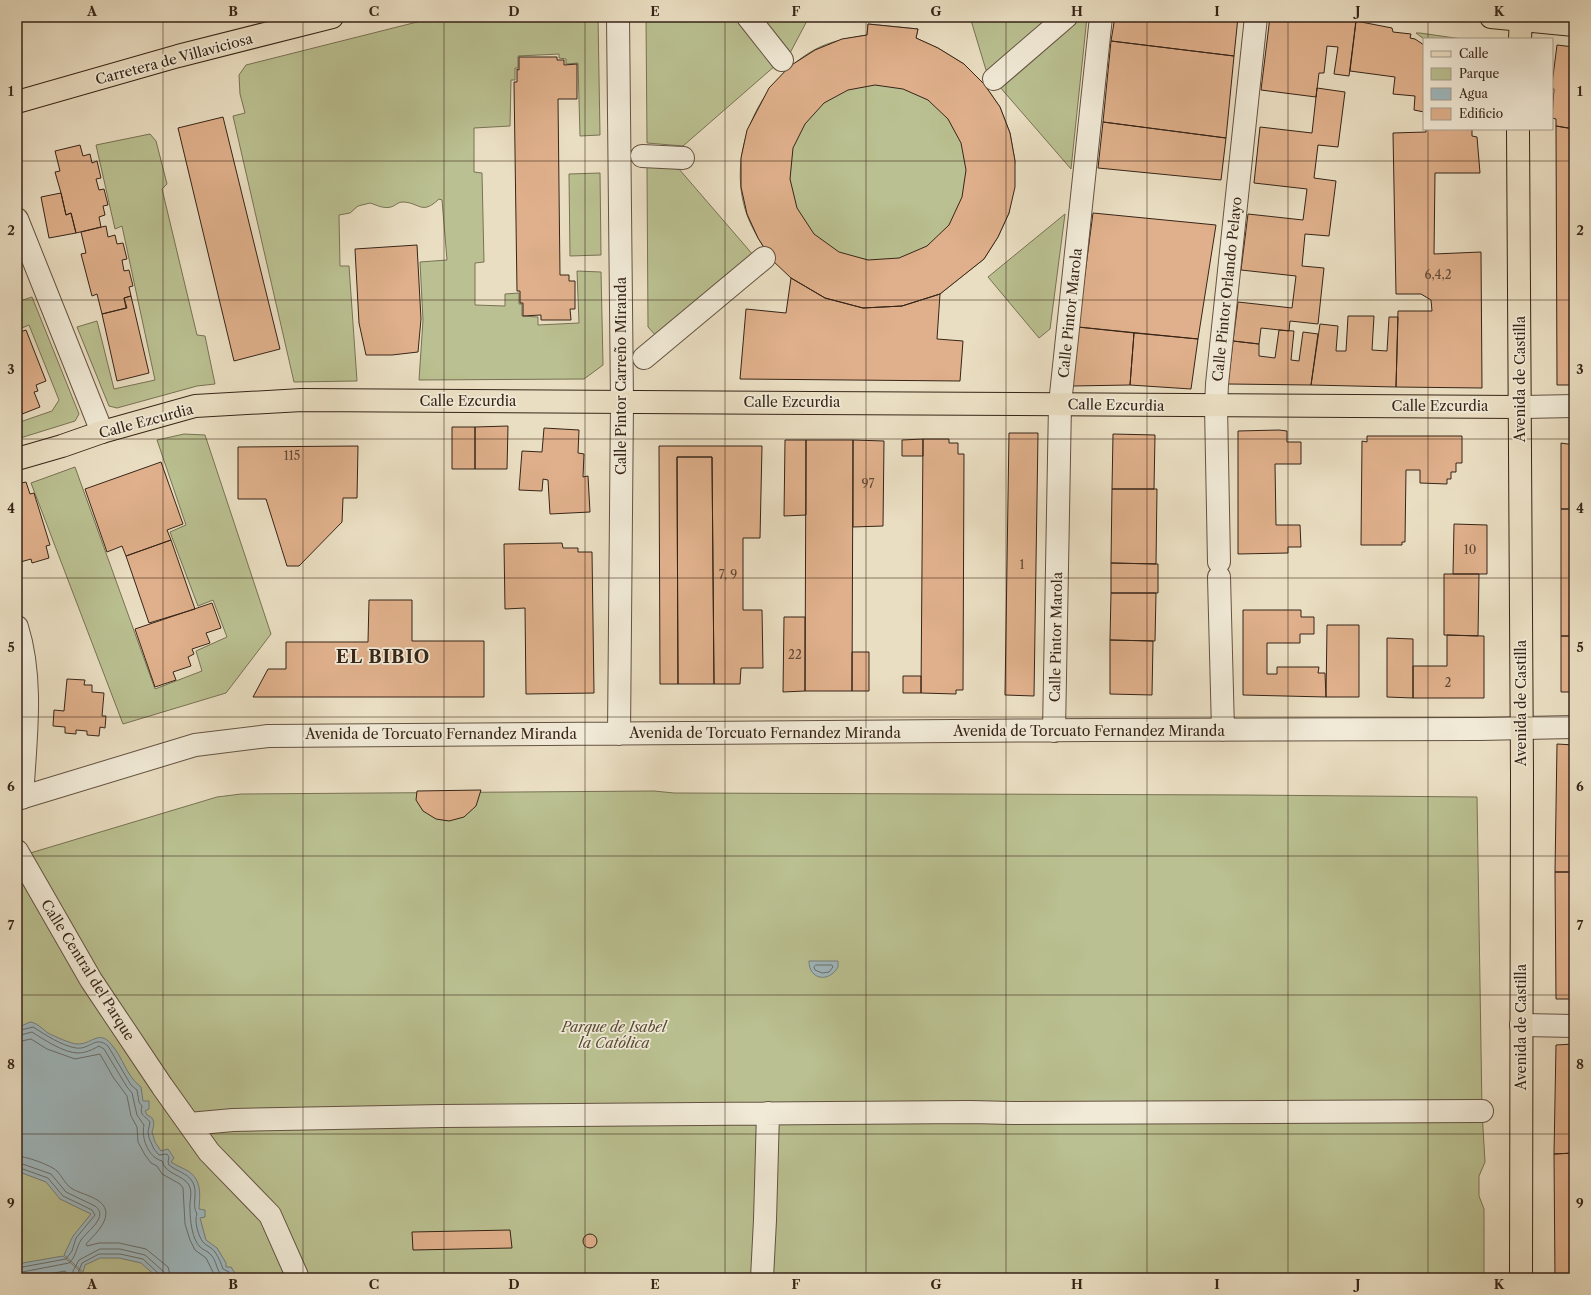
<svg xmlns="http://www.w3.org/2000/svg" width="1591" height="1295" font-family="'Libre Caslon Text',serif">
<rect width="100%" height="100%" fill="#eadec2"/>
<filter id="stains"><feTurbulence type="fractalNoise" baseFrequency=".005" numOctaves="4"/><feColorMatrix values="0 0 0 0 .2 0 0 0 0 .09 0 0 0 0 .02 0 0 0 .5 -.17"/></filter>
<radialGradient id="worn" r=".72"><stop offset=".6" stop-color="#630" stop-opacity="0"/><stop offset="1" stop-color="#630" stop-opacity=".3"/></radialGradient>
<path fill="#bac091" stroke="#787254" d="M437,17H598L600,135L580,136L578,63L566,64V59L559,58V54L518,56V68H515V80H511L510,126L474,128V172L482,173L484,262L475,263V305L505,306V294L519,293V304H522V316L538,317V325L579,323L577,271L601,272L603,365L584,379L419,380L423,320L420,262L447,260L442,200L439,199C421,216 420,202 402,202C398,202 395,206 391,207C383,209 377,205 370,203L358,206L350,213L339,215L340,266H349L357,381L294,382L233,116L245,113L240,94L239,75L246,65Z
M646,17H736L776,65L683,146L647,143Z
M761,17H809L790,53Z
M970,17H1054L991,71L986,70Z
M1083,17H1087L1071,169L999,86Z
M868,24L918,29L916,38L938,48L964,64L984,84L1000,107L1010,133L1015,161L1009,213L998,237L984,259L940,294L772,260C762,245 753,231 747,215C725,153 759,81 814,50C830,41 849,38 867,35Z
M1416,33H1420L1462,39H1424Z
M150,134L156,141L167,184L162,189L197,335L205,336L215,384L197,386L117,408L109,406L77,327L97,321L114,389L155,380L122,226L115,229L96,145Z
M647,167L679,169L754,256L658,338L648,327Z
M600,173L601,255L570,256L569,174Z
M1065,214L1050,329L1039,338L988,277Z
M32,297L79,414L75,421L17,439V423L52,411L59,400L29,325L17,330V302Z
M184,434L205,435L271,634L226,693L123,724L31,483L75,467L155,689L202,671L196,651L227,637L213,600L198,606L170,532L186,525L157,440Z
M654,791L674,793L1243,795L1477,797L1482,1111L1485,1162L1479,1176V1196L1484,1209V1278H17V857L217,797L241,794Z"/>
<path fill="#9fb9c0" stroke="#757e7d" d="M809,961H838V967C829,983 809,980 809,961Z
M30,1022C38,1023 42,1029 48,1033C54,1036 71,1044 77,1044C91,1045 99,1029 111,1044C123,1057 126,1076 141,1087L143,1101H149V1109L145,1111L147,1115C156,1118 154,1125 152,1132L155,1142L161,1151L168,1149L174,1158L171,1162C177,1166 183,1168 188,1171C202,1180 200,1195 199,1209L205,1210V1217L200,1218L206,1240L217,1248L226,1263V1267H231L238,1278H158L141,1263L119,1258H100L85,1265L83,1272L64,1255L73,1236L91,1214L60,1199L46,1182L17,1171V1028Z
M63,1256L83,1274L84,1278H17V1264Z"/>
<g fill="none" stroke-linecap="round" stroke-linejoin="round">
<path stroke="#6b6f6c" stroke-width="1" d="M816,965H832L833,967L829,972L822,973L815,970L814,967Z
M17,1031L33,1027C46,1035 60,1045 76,1048C90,1050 95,1035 108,1046L131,1085L137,1090L139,1102L142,1106C139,1116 146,1116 150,1122L148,1132L149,1138L154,1149L159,1155L167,1154L169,1157L168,1162L169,1165C176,1171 187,1173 192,1181C199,1191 191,1205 197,1214C194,1220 198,1236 203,1242C206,1246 212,1247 215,1252C219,1258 221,1263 223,1269L229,1272L233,1278
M17,1036L32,1032C43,1039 64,1053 78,1053C85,1053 92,1050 99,1046L104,1049L127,1087L132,1093L137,1115L144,1125C141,1138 148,1157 162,1161C166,1175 182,1174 189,1185C193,1193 189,1201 190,1209C190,1220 192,1239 200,1247C203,1250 208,1251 210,1254C216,1259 216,1268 220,1273C222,1275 225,1276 227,1278
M17,1042L31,1039L47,1049L75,1059L100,1054L113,1077L127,1096L131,1116L137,1127L138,1142L145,1155L151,1163L157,1166L162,1174L180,1184L183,1188L185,1224L190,1240L195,1250L206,1258L216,1278
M17,1156C25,1156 51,1165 57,1171C62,1176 65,1184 71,1188C81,1195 105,1197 106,1213C106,1225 93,1236 86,1244L87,1246L99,1243H119L146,1249L168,1267L171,1278
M17,1162L51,1174L66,1192L95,1206C99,1209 101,1213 99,1218C96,1226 86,1233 81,1240C76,1248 76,1257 69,1263L17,1273
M17,1167L48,1178L63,1196L92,1210L95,1215L76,1238L72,1251L66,1259L17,1268
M26,1278L65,1271L67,1273L68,1278
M74,1278L73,1271L79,1260L100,1249H120L145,1255L163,1271L165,1278
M80,1278L78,1273L82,1263L99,1254H120L143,1259L159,1274L160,1278"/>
</g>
<path fill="#dfb08b" stroke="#372518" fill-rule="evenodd" d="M1115,17H1238L1234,56L1111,41Z
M1270,17H1321L1356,21L1349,76L1334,74L1338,47L1327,46L1324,73H1319L1316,97L1261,90Z
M1356,21L1392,28L1393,32L1411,34L1410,38L1415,39L1424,45V112L1414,110L1415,96L1393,94L1395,77L1350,71Z
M868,24L918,29L916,38L938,48L964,64L984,84L1000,107L1010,133L1015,161V187L1009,213L998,237L984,259L940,294L902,306L863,308L825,298L791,278L772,260L758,238L747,214L741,187V158L747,130L769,88L790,66L815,50L842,39L867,35ZM875,85L903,89L928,100L948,119L961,143L966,170L962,197L949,225L927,246L899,258L868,260L839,252L814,234L797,208L790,179L793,148L805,124L824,103L848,90Z
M1111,41L1234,56L1226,138L1103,122Z
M1557,45L1574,47V129L1556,126V119L1552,118L1554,89L1552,88V84Z
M519,57H557V60H564V65L577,64V99H558L560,275H569V281H575V309H570L571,320H541V315L523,316V303H520V291H517L514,82H517V69L519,70Z
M1317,88L1345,92L1338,147L1318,145L1314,178L1336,181L1329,236L1305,234L1302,266L1324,268L1318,324L1290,321L1289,331L1261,328L1259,344L1233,341L1238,302L1292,308L1296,276L1241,270L1248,214L1303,220L1307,189L1254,183L1260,127L1312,133Z
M223,117L280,349L234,361L178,128Z
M1103,122L1226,138L1221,180L1098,168Z
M1556,126L1574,129V385H1557Z
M1426,129H1472V136L1477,137L1480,173H1435L1434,254L1481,252L1482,388L1396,387L1398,311H1432L1431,300L1421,294H1396L1393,133L1426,132Z
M80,145L83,156L90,154L92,163L97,161L101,178L96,179L99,190L104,189L108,205L103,206L105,215L99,217L101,227L76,233L71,213L66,215L61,193L55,172L60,171L55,151Z
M61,193L66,215L71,213L76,233L49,238L41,197Z
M1093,213L1216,225L1198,339L1078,327Z
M106,226L108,237L115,235L117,244L123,243L127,259L122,260L124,271L129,270L133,286L129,287L131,296L124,298L126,308L102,314L97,294L92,296L81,254L86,253L81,232Z
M417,245L421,319L418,352L392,355H366L359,323L355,249Z
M791,278L825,298L863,308L902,306L940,294L937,339L963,341L960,381L740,379L746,309L786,313Z
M131,296L149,373L117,381L102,314L127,308L124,298Z
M1348,316H1374L1372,350L1387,351L1389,317H1398L1396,387L1311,385L1320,324L1338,326L1336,351H1346Z
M1078,327L1134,333L1130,385L1072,386Z
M26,330L46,381L36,385L38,391L34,392L40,407L17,416V333Z
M1279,330L1294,331L1291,360L1299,361L1303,332L1318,334L1311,385L1228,384L1233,341L1259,344V356L1275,358Z
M1134,333L1198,339L1191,389L1130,385Z
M508,426L507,469H475V427Z
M452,427H475V469H452Z
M544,428L579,430L578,453L584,454L583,477L588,476L590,512L550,514L548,480L543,479L542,491L519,490L522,451L542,452Z
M1279,430L1287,431V442H1301V464H1275L1276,525H1300L1301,547H1288V553L1238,554V431Z
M1009,433H1038L1034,696L1005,695Z
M1113,434L1155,435L1154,489H1112Z
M1367,436H1462V463H1456V472H1451V479H1447V484L1420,483V470H1406L1405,542H1402V545H1361L1362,441L1367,442Z
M923,439H949V443H958V454H964L963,690H956V694L921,693Z
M923,439V456H902V440Z
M785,440H806V515L784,516Z
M806,440H853L852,691H805Z
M853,440L884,441L883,526L853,527Z
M1561,443L1574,445V509H1561Z
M358,446L357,498H343L342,522L299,566H287L266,499H238V447Z
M659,446H762L760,538H743V610H762L763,668H741L740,684H714L712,457H677L678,684H660Z
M677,457H712L714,684H678Z
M161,462L183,524L167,530L171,540L126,556L122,546L107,552L85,489Z
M26,482L30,494L34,493L50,545L46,546L49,558L32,563L31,559L17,563V484Z
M1112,489H1157L1156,564L1111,563Z
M1561,509H1574V636H1561Z
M1454,524L1487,525V574H1453Z
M171,540L195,609L149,623L126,556Z
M562,543L563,548H578V552H592L594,693L526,694L525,608L505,609L504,544Z
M1111,563L1158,564V593H1111Z
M1444,574H1479L1478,636L1444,635Z
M1111,593H1156L1155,641L1110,640Z
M369,600H412V641H484V697H253L268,669H286V642H368Z
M212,603L221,628L206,633L210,643L192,649L194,654L188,657L191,666L173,672L176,680L155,687L135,629Z
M1243,610H1301V617H1314V634H1300V643H1267V674H1277V667H1319L1318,673H1325L1326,697L1243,695Z
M784,617H805V691L783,692Z
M1327,625H1359V697H1326Z
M1447,635L1484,636V698H1413V666H1447Z
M1561,636H1574V692H1561Z
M1387,638L1413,639V698L1387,697Z
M1110,640L1153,641L1152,695L1110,694Z
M852,652H869V691H852Z
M903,676H921V693H903Z
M67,679L85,680L84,685H92V692L104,693L102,716H106L105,728L100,727L99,736L87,735V731L76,730V734L65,733V727L53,726L54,710L64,711Z
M1557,744L1574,745V872H1555Z
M481,790L476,806L464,817L449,821L436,819L423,811L416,800L417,791Z
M1555,872H1574V999H1556Z
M1574,1044V1153L1554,1154L1556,1045Z
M1574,1153V1278H1555L1554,1154Z
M510,1230L512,1248L413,1250L412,1232Z
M583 1241a7 7 0 1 1 14 0a7 7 0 1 1-14 0Z"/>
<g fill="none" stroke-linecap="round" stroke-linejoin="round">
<g stroke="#645342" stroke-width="24">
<path id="minor" d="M618,17L622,402L619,734
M748,17L782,60
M994,79L1066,17
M642,156L683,158
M17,219L102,432
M644,358L764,258
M1520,407L1574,406
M1219,562L1216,406L1217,384L1256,17
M1219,577L1223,730
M17,627C34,681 25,742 22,798
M1054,731L1060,404L1101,17
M17,799L195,745L268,736L1093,730L1480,729L1574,727
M17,851L91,980L162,1086L209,1152L270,1215L298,1278
M1521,1025L1574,1026
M189,1124L233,1120L442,1116L970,1112L1013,1113L1482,1111
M762,1278L765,1220L768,1113"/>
</g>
<g stroke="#372518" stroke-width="24">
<path id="major" d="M1491,17L1574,25
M1520,39L1521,17
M17,102L178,56L332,17
M1518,129L1522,775L1521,1278
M17,459L62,446L102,432L195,406L302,400L1520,407"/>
</g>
<use href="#minor" stroke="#f1ead7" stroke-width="22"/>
<use href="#major" stroke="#eadec2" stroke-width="22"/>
</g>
<path fill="none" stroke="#372518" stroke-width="1" stroke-opacity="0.55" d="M163,17V1278M303,17V1278M444,17V1278M585,17V1278M725,17V1278M866,17V1278M1006,17V1278M1147,17V1278M1288,17V1278M1428,17V39M1428,129V1278M17,161H1574M17,300H1574M17,439H1574M17,578H1574M17,717H1574M17,856H1574M17,995H1574M17,1134H1574"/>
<g text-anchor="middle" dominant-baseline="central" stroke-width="3.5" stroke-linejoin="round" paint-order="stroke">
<g font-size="12" fill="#614835">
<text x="1438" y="274">6,4,2</text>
<text x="292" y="455">115</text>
<text x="868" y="483">97</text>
<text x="1470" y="549">10</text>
<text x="1022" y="564">1</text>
<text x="728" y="574">7, 9</text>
<text x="795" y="654">22</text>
<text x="1448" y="682">2</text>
</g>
<g font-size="14" fill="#372518" stroke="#f1ead7">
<text transform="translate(174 59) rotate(-15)">Carretera de Villaviciosa</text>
<text transform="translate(1227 289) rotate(-84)">Calle Pintor Orlando Pelayo</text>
<text transform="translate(1070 313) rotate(-84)">Calle Pintor Marola</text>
<text transform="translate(621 376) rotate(-90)">Calle Pintor Carreño Miranda</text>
<text transform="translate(1520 379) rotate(-90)">Avenida de Castilla</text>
<text x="468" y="401">Calle Ezcurdia</text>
<text x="792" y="402">Calle Ezcurdia</text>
<text transform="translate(1116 405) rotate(1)">Calle Ezcurdia</text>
<text x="1440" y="406">Calle Ezcurdia</text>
<text transform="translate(146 421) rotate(-15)">Calle Ezcurdia</text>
<text transform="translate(1056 637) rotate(-89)">Calle Pintor Marola</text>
<text transform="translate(1521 703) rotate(-90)">Avenida de Castilla</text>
<text x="1089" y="731">Avenida de Torcuato Fernandez Miranda</text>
<text x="765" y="733">Avenida de Torcuato Fernandez Miranda</text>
<text x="441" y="734">Avenida de Torcuato Fernandez Miranda</text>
<text transform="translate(88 970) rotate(58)">Calle Central del Parque</text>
<text transform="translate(1521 1027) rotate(-90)">Avenida de Castilla</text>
</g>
<g font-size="14" font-style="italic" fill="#584c36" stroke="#f1ead7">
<text x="614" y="1027">Parque de Isabel<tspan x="614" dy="16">la Católica</tspan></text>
</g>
<g font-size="18" font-weight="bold" letter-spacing="1" fill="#372518" stroke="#f1ead7">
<text x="383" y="657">EL BIBIO</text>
</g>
</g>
<rect width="1591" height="1295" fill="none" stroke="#eadec2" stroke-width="44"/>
<rect x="1423" y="38" width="130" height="92" fill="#f1ead7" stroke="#a79b8b"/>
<rect x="1431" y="51" width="20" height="6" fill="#eadec2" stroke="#a79b8b"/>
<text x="1459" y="58" font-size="12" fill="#372518">Calle</text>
<rect x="1431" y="68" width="20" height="12" fill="#bac091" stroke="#a79b8b"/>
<text x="1459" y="78" font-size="12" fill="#372518">Parque</text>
<rect x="1431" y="88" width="20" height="12" fill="#9fb9c0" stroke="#a79b8b"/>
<text x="1459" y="98" font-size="12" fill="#372518">Agua</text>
<rect x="1431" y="108" width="20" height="12" fill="#dfb08b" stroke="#a79b8b"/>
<text x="1459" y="118" font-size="12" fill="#372518">Edificio</text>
<rect x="22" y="22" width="1547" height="1251" fill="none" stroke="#372518" stroke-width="1.5"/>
<g font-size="13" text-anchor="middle" font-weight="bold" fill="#372518">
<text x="92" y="16">A</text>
<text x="233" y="16">B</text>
<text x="374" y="16">C</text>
<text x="514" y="16">D</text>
<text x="655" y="16">E</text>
<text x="796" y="16">F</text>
<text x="936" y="16">G</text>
<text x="1077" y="16">H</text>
<text x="1217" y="16">I</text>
<text x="1358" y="16">J</text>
<text x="1499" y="16">K</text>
<text x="11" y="96">1</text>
<text x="1580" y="96">1</text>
<text x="11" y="235">2</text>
<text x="1580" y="235">2</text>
<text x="11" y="374">3</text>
<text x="1580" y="374">3</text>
<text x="11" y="513">4</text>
<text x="1580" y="513">4</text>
<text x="11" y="652">5</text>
<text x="1580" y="652">5</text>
<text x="11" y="791">6</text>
<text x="1580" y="791">6</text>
<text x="11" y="930">7</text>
<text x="1580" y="930">7</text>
<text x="11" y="1069">8</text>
<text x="1580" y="1069">8</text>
<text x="11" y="1208">9</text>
<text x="1580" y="1208">9</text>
<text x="92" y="1289">A</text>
<text x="233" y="1289">B</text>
<text x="374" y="1289">C</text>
<text x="514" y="1289">D</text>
<text x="655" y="1289">E</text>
<text x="796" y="1289">F</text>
<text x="936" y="1289">G</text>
<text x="1077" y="1289">H</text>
<text x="1217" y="1289">I</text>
<text x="1358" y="1289">J</text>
<text x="1499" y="1289">K</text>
</g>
<rect width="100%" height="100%" filter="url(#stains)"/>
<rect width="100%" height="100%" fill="url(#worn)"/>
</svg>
